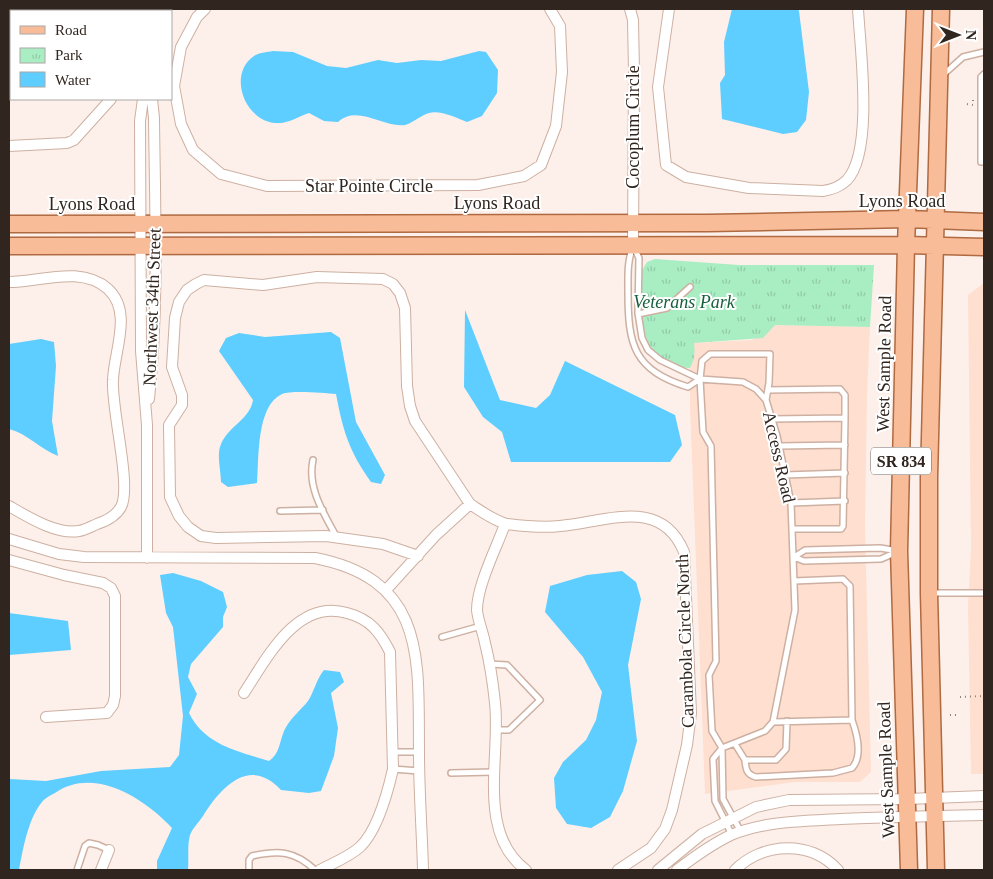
<svg xmlns="http://www.w3.org/2000/svg" width="993" height="879" font-family="'Times New Roman',serif">
<defs>
<pattern id="park-tufts" width="24" height="20" patternUnits="userSpaceOnUse" patternTransform="scale(1.25)"><rect width="24" height="20" fill="#a9edc3"/><path d="M3 7l-1-3M5 7V3M7 7l1-3M15 17l-1-3M17 17v-4M19 17l1-3" fill="none" stroke="#92cba7"/></pattern>
</defs>
<rect width="100%" height="100%" fill="#fdf0ea"/>
<path fill="#fedfd0" d="M984,283V774H971L968,608L971,547L968,295Z
M775,325L870,327L867,395L865,526L871,772L860,782H795L705,794L690,407V368L693,363L694,343L752,340Z"/>
<path fill="url(#park-tufts)" d="M655,259L739,265H874L870,327L775,325L763,338L694,343C695,352 695,360 690,368C634,364 642,311 642,270L647,262Z"/>
<path fill="#5ecdff" d="M9,9H46L48,11H11V69L9,67Z
M732,9H798L799,11L809,92L806,120L797,132L783,134L722,119L720,83L725,75L724,42Z
M273,51L293,52L327,66L346,68L378,60L397,63L421,60L441,61L479,51L486,52L498,70L497,93L482,116L467,122C456,118 441,110 429,113C421,115 413,123 405,125C383,128 358,104 338,122L324,121L309,113C300,116 288,123 280,123C246,125 226,75 254,56C258,53 267,52 273,51Z
M465,310L500,400L536,408L550,395L565,361L675,415L682,445L670,462H511L502,432L483,417L464,387Z
M331,332L340,338L356,422L385,475L381,484L371,482C349,451 343,431 336,394C324,393 292,390 282,394C256,406 259,459 257,483L228,487L221,482C221,472 217,457 220,447C226,427 250,420 253,400L219,351L226,338L239,333L265,337Z
M41,339L54,342L56,366L52,421L58,456C40,449 28,434 9,429V344Z
M622,571L636,582L641,599L628,665L637,741L623,791L610,817L591,828L567,824L556,808L554,778L563,762L586,740L596,720L602,692L583,657L545,612L550,586L587,575Z
M173,573L201,581L223,592L227,607L223,617V627L191,664L188,677L197,694L189,713C205,745 237,751 269,761C280,753 279,743 284,731C290,718 300,711 308,701C314,692 316,680 324,670L340,672L344,682L331,693L338,728L334,756L321,791L309,793L281,790C250,756 221,787 203,816C199,822 192,829 190,835C187,845 189,860 188,870H157V861L172,828C144,798 94,766 55,793C51,795 45,798 42,802C28,819 23,849 19,870H9V779L46,781L101,771L170,767L179,755L183,716L173,627L166,613L160,575Z
M9,613L68,621L71,650L9,655Z"/>
<g fill="none" stroke-linecap="round" stroke-linejoin="round">
<g stroke="#cdb0a2" stroke-width="8">
<path id="service" d="M944,74L963,57L984,52
M984,74L981,77V162H984
M638,314L667,308L690,287
M700,379L688,387C634,370 628,346 628,292C628,276 627,262 633,246L639,258L638,313L642,338L648,350L660,360L700,379L743,382L756,389L766,400L777,436L791,503L795,610L773,722L765,731L722,748L713,759L715,801L732,835
M768,390L840,389L845,395V418
M772,419L845,418L843,526L841,529H792
M779,446L845,445
M313,460C307,487 323,512 336,536
M785,475L845,473
M791,503L845,501
M280,511L323,510
M880,548L899,551L881,559L804,561L794,557L805,550Z
M932,593H984
M442,637L481,626
M490,664L507,665L540,700L509,730H496
M773,722L852,720L850,586L843,579L794,581
M735,744L745,760H776L786,749L787,721
M393,752H419
M745,760C746,769 746,774 756,777L833,773L852,768C863,756 857,734 852,720
M393,769L419,771
M451,773L493,772
M741,832L723,799L722,748L712,731L709,675L716,661L711,446L703,432L700,379L702,361L710,354H770L769,383L766,400
M77,870L85,846L89,843L98,845L109,850
M249,870V860L252,856C279,850 295,851 315,870"/>
</g>
<g stroke="#cdb0a2" stroke-width="12">
<path id="minor" d="M108,9L109,11
M147,9V11
M205,9L197,17L181,47L174,86L181,124L193,150L221,174L267,186L478,185L524,176L541,165L556,126L562,72L560,26L550,9
M630,9L633,20L634,71L633,246
M669,9L658,87L666,165L686,177L749,188L823,191C831,190 841,186 847,180C874,151 860,47 858,9
M143,99L140,121L141,351L147,425V558
M9,146L67,143L74,140L111,99
M9,282C40,282 81,265 108,289C133,312 114,351 113,380C111,409 132,486 121,507C116,516 106,521 97,524C92,526 85,530 79,531C57,535 28,517 9,506
M149,399C159,306 155,212 154,118L152,99
M505,524C497,547 477,585 477,610C478,621 483,632 485,643C490,663 493,683 495,703C501,756 476,833 526,870
M9,539L59,554L84,557L315,558C428,580 418,661 419,753C419,792 422,831 423,870
M418,556L383,544L326,536L216,538L201,536L188,527L179,516L170,497L169,425L182,405V395L172,367L175,318L179,302L187,290L196,284L204,280L263,285L317,277L383,279L393,284L400,293L405,308L407,386L410,406L415,421L470,504
M9,560L64,575L103,583L111,588L115,596V696L113,705L107,713L46,717
M386,590L436,535L470,504C481,511 494,521 507,524C523,526 544,528 560,526C606,522 661,496 684,552L691,713L687,745L672,810L665,829L651,848L618,870
M244,693C267,658 297,598 347,613C370,619 380,632 390,652L393,769C388,791 377,831 360,847C349,857 333,863 320,870
M101,870L109,850
M658,870L702,834L756,807L789,800L907,799L984,796
M677,870C694,857 712,844 731,835C765,821 803,821 840,819C888,817 936,816 984,815
M735,870C763,842 811,840 838,870"/>
</g>
<g stroke="#af6a41" stroke-width="19">
<path id="primary" d="M9,224L708,223L908,219L984,222
M9,246L906,245L984,247
M909,870L899,551L906,245L915,9
M936,870L929,593V477L941,9"/>
</g>
<path stroke="#8f837d" stroke-width="2" stroke-dasharray="1 4" stroke-linecap="butt" d="M967,104L973,105V100
M960,697L984,696
M950,715H960"/>
<use href="#service" stroke="#fff" stroke-width="5"/>
<use href="#minor" stroke="#fff" stroke-width="10"/>
<use href="#primary" stroke="#f8bc98" stroke-width="16"/>
</g>
<g text-anchor="middle" dominant-baseline="central" stroke-width="4" stroke-linejoin="round" paint-order="stroke">
<rect fill="#fff" stroke="#6e6662" stroke-width="1" x="871" y="447.5" width="60" height="27" rx="4"/>
<g font-size="16" font-weight="bold" fill="#30251f">
<text x="901" y="461">SR 834</text>
</g>
<g font-size="18" fill="#30251f" stroke="#fff">
<text transform="translate(633 127) rotate(-90)">Cocoplum Circle</text>
<text x="369" y="186">Star Pointe Circle</text>
<text x="902" y="201">Lyons Road</text>
<text x="497" y="203">Lyons Road</text>
<text x="92" y="204">Lyons Road</text>
<text transform="translate(152 307) rotate(-88)">Northwest 34th Street</text>
<text transform="translate(884 364) rotate(-89)">West Sample Road</text>
<text transform="translate(779 457) rotate(77)">Access Road</text>
<text transform="translate(685 641) rotate(-92)">Carambola Circle North</text>
<text transform="translate(886 770) rotate(-92)">West Sample Road</text>
</g>
<g font-size="18" font-style="italic" fill="#165f3c" stroke="#fff">
<text x="684" y="302">Veterans Park</text>
</g>
</g>
<rect width="993" height="879" fill="none" stroke="#30251f" stroke-width="20"/>
<rect x="10" y="10" width="162" height="90" fill="#ffffff" stroke="#aca8a5"/>
<rect x="20" y="26" width="25" height="8" fill="#f8bc98" stroke="#aca8a5"/>
<text x="55" y="35" font-size="15" fill="#30251f">Road</text>
<rect x="20" y="48" width="25" height="15" fill="url(#park-tufts)" stroke="#aca8a5"/>
<text x="55" y="60" font-size="15" fill="#30251f">Park</text>
<rect x="20" y="72" width="25" height="15" fill="#5ecdff" stroke="#aca8a5"/>
<text x="55" y="85" font-size="15" fill="#30251f">Water</text>
<g transform="translate(958 35) rotate(90)" stroke="#ffffff" stroke-width="4" paint-order="stroke">
<path d="M0-4L9 19L0 12L-9 19Z" fill="#30251f"/>
<text y="-8" font-size="14" font-weight="bold" text-anchor="middle" fill="#30251f">N</text>
</g>
</svg>
